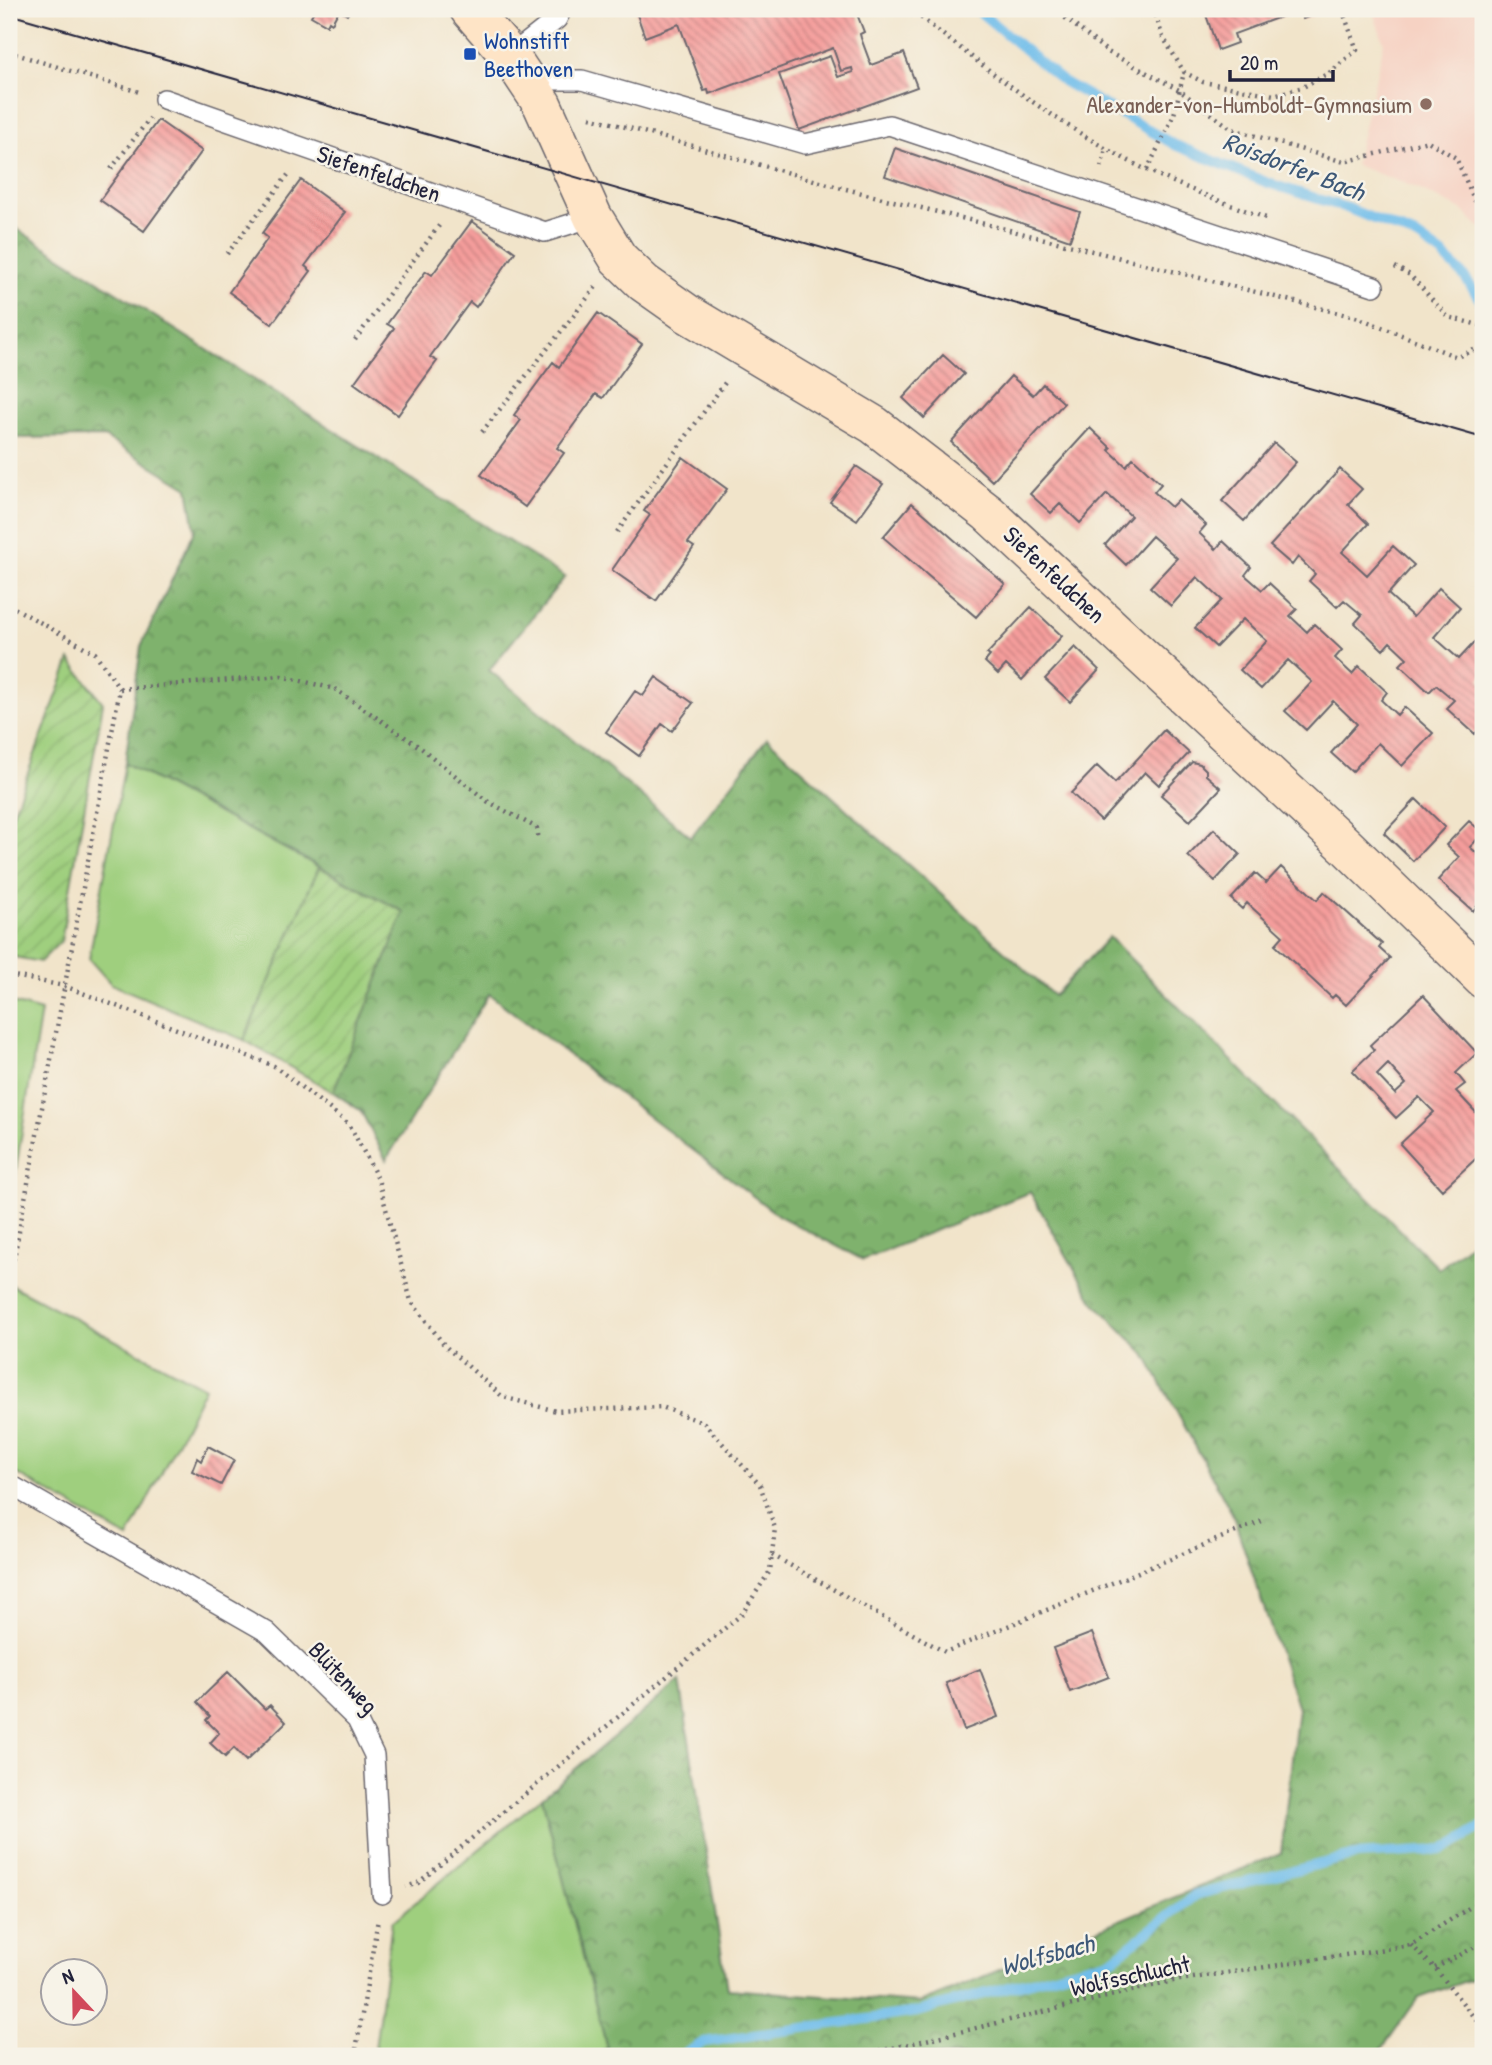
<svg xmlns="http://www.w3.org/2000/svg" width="1492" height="2065" font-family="'Patrick Hand',sans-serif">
<defs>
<pattern id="forest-crowns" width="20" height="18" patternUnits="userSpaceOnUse" patternTransform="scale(1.75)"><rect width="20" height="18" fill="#7fb26d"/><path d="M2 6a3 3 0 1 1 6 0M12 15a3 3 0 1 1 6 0" fill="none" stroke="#68905b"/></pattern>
<pattern id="garden-furrows" width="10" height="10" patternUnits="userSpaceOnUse" patternTransform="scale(1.75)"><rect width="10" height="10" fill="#9fcf7e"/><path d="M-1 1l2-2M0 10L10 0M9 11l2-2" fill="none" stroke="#89b16e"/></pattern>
<pattern id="building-back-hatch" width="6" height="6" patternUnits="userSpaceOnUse" patternTransform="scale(1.75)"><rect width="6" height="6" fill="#f59d9b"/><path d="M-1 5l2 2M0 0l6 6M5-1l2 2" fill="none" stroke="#c68080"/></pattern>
</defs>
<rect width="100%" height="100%" fill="#f7f3e8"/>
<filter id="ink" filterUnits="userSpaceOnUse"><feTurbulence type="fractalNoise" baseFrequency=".0143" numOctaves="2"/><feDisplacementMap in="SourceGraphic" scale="14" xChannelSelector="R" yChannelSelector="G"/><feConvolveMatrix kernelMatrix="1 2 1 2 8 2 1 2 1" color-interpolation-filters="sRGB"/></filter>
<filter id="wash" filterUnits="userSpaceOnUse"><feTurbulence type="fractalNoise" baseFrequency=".00686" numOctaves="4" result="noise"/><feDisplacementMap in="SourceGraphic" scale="28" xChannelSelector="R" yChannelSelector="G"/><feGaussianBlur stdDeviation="1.57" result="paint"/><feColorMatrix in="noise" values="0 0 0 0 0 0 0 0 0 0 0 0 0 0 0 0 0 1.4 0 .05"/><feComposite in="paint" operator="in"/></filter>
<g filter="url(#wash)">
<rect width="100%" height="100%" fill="#f1e4ca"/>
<path fill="#f6d2c3" d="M1372,9H1483V230L1462,210L1414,187L1355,165L1384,43Z"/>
<path fill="#9fcf7e" stroke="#60785c" stroke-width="2" d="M125,763L319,867L244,1040L111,984L89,959Z
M9,1002L41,1011L9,1214Z
M9,1284L205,1388L128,1538L9,1469Z
M542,1797L607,2048L596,2056H374L392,1922Z"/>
<path fill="url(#forest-crowns)" stroke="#506a54" stroke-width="2" d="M9,224L565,577L489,670L691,837L767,738L1054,996L1109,937L1439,1269L1483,1233V1975L1418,1998L1377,2056H596L607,2048L542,1797L680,1681L727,1989L920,2003L1281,1853L1298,1708L1232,1513L1145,1354L1093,1301L1030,1192L863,1260L779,1216L489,994L386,1160L361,1111L333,1092L404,912L125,763L141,646L195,530L188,488L104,437L9,438V412L13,385L9,374Z"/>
<path fill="url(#garden-furrows)" stroke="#60785c" stroke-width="2" d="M70,660L103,703L61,941L40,962L9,956V824Z
M319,867L404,912L333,1092L244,1040Z"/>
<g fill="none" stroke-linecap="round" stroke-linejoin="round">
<path stroke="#6fbdea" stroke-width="10" d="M976,9L1064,82L1175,145L1268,183L1347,208L1418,237L1443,255L1464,276L1483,304
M681,2056L704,2042L917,2012L1113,1959L1195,1895L1356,1855L1443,1850L1483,1826"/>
</g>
<g id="blocks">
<path fill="url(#building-back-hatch)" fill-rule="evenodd" d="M309,9H351L347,15L339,10L332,23L329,21L327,25L311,16L314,11Z
M635,9H855L864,32L860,34L861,38L871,65L904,53L917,87L799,130L779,74L830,56L838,77L853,72L852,68L841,71L833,48L709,94L708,90L704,91L679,24L645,37Z
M1204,9H1320L1321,12L1303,19L1299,10L1234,34L1237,43L1218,50Z
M158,120L202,151L144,231L100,200Z
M895,148L1080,212L1070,240L885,176Z
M301,180L345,212L305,266L311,271L272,324L229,292L268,238L262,233Z
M472,221L515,252L476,307L470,302L450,329L430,357L437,361L398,415L354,383L394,328L387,324L426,271L432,275Z
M598,313L642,344L603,398L596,394L557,448L564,453L525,507L481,475L521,420L514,415L553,362L559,367Z
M943,355L964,374L924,418L903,398Z
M1011,376L1033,395L1043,384L1064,403L992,481L951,442Z
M1090,428L1111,448L1109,450L1126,466L1133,458L1161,484L1154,492L1171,507L1178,500L1206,525L1199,533L1216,549L1223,541L1251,567L1245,575L1262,590L1269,583L1297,609L1290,616L1307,632L1314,624L1342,650L1335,658L1352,674L1359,666L1387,692L1381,700L1397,715L1404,707L1433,733L1402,766L1378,743L1352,772L1331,753L1357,724L1333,701L1306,730L1285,711L1312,682L1288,660L1261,689L1240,670L1267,641L1243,619L1216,647L1195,628L1222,600L1197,577L1171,606L1150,587L1177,558L1152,536L1126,565L1105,545L1131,516L1107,494L1080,523L1060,504L1051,513L1030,494Z
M1274,443L1296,462L1244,521L1222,501Z
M683,457L727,489L688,543L694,547L656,601L612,570L650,515L644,511Z
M856,466L883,484L857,520L830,502Z
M1340,469L1362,489L1348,504L1368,524L1342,552L1367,575L1393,546L1414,565L1388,594L1413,617L1439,588L1460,607L1434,637L1459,659L1483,633V675L1480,679L1483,682V725L1475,734L1446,708L1454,700L1436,685L1429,692L1400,665L1407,658L1390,642L1383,650L1355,623L1362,615L1344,600L1337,607L1309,581L1315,574L1298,557L1292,565L1270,546Z
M912,503L1005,584L976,617L883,537Z
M1031,607L1062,636L1022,680L1006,665L998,674L985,662L990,656L987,654Z
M1075,647L1099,670L1070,702L1045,679Z
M656,677L693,703L672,731L662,724L639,756L606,732L635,691L643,696Z
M1164,730L1189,753L1159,785L1145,772L1101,821L1071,793L1097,766L1115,783Z
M1192,762L1200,764L1206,770V775L1221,788L1190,821L1161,795Z
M1416,799L1445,827L1413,861L1384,833Z
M1469,821L1483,833L1470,847L1483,859V899L1473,911L1438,880L1459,857L1446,845Z
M1214,829L1240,854L1215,881L1188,856Z
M1281,867L1317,900L1324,892L1382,944L1379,948L1390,958L1346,1005L1335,995L1332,998L1275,945L1283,936L1247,903L1242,909L1231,899L1255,873L1266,883Z
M1423,995L1477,1053L1456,1073L1465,1084L1456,1091L1483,1120V1152L1442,1190L1400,1144L1434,1112L1419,1097L1396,1118L1352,1071L1374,1050L1370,1045ZM1388,1064L1406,1084L1395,1094L1377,1075Z
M208,1446L234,1460L221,1485L192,1471L197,1458L201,1461Z
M1092,1633L1109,1677L1070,1692L1053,1648Z
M980,1669L998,1717L964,1730L946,1683Z
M228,1672L265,1709L270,1705L286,1722L246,1761L234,1748L225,1757L210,1743L219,1733L206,1720L210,1716L197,1702Z"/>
</g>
</g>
<g filter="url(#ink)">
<use href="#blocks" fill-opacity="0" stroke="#6a666d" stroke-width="2"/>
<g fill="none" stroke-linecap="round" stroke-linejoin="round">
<g stroke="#6a666d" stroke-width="22">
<path id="lane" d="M510,56L557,19L562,9
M525,80H582L805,144L889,125L1374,286
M164,99L545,232L593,217
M9,1484L267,1632L357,1720L374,1755L382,1894"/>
</g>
<g stroke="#6a666d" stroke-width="41">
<path id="secondary" d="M469,9L510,56L542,104L593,217L618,258L644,283L688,314L874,425L988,513L1345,845L1483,979"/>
</g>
<path stroke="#6a666d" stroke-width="4.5" stroke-dasharray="2 5" stroke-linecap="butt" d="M910,9C973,58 1035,108 1105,148C1155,177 1211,198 1266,218
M1054,9L1108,52L1179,90L1232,129L1344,162L1428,141L1456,158L1481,215
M1153,9L1163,37L1184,72L1203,82L1274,95L1303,87L1329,73L1357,50L1342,9
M9,52L139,92
M590,117L842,188L1359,318L1457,357L1483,346
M1101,167L1106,149
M111,169L150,118
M1147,170L1174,115L1184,72
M227,254L291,171
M1395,267L1410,275L1448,317L1483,326
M355,340L441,223
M482,432L596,287
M617,532L727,380
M9,605L95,653L120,689L9,1285
M120,689L281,676L335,689L421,748L487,801L537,828L539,841
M9,975L64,986L274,1066L349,1124L378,1179L411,1301L445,1346L503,1397L556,1411L662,1407L704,1423L760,1485L775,1528L770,1571L742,1614L418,1883L406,1887
M772,1555L945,1652L1262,1521
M1411,1945L1435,1968L1483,2029
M1435,1968L1483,1943
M355,2056L378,1919
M859,2056L1173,1981L1411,1945L1483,1899"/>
<use href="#lane" stroke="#fff" stroke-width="19"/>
<use href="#secondary" stroke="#fee4c6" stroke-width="38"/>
<path stroke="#22223b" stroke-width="2" d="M9,14L1483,438"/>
</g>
</g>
<rect fill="#1a4fb4" stroke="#f7f3e8" stroke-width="2.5" x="463" y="47" width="14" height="14" rx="3.5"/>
<circle fill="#8d6e63" stroke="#f7f3e8" stroke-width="2.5" cx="1426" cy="104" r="7"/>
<g text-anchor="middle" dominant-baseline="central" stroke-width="5" stroke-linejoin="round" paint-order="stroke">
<g font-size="24" fill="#164399" stroke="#f7f3e8" text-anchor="start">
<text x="484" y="40">Wohnstift<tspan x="484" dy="28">Beethoven</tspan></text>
</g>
<g font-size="24" fill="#785e54" stroke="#f7f3e8" text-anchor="end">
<text x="1412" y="104">Alexander-von-Humboldt-Gymnasium</text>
</g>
<g font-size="24" fill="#22223b" stroke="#f7f3e8">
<text transform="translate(379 173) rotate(19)">Siefenfeldchen</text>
<text transform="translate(1055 574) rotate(43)">Siefenfeldchen</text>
<text transform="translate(344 1677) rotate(47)">Blütenweg</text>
<text transform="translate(1130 1975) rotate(-12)">Wolfsschlucht</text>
</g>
<g font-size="26" font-style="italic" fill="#3d5878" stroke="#f7f3e8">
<text transform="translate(1294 166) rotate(21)">Roisdorfer Bach</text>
<text transform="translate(1047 1954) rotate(-15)">Wolfsbach</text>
</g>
</g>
<rect width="1492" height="2065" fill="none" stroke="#f7f3e8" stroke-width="35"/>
<g transform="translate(74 1992) rotate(338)"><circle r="33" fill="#f7f3e8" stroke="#a29fa3" stroke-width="2"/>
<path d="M0-5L12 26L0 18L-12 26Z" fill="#d1495b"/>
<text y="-10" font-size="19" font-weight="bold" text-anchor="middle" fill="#22223b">N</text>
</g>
<path d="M1230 70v10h103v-10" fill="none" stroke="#22223b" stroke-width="3.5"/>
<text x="1240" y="70" font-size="21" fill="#22223b" stroke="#f7f3e8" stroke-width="5" paint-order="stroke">20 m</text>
</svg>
